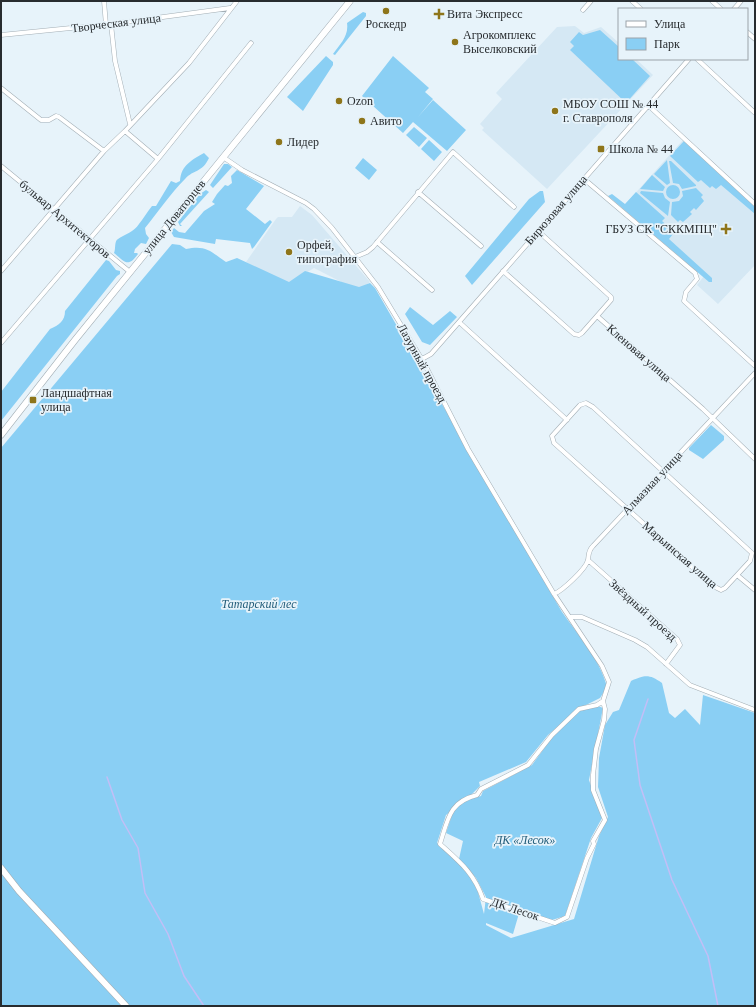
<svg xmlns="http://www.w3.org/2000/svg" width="756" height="1007" font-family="'Times New Roman',serif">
<rect width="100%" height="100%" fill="#e7f3fa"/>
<path fill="#d5e8f4" d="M575,26L584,33L601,27L619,43V59H636L653,75L547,189L482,130L484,128L480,124L502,99L496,93L557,27Z
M683,140L755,207V265L718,304L697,285L704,276L622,208Z
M300,206L312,215L370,282L359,291L314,268L288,284L246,262L276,219L278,217H292Z"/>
<path fill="#8acff4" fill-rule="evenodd" d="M363,12L366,13V16L335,55L333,54C340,44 349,36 347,23Z
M600,30L619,47V59H632L650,76L626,103L570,50L574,46L570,42L579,32L583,35Z
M326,56L333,62V65L303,111L287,97Z
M393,56L429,88L425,92L433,99L418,117L433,100L466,130L447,151L413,122L403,133L362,96Z
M414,127L427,138L419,147L406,135Z
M429,140L442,152L434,161L421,149Z
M684,141L755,207V214L721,185L716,189L712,186L710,188L701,180L698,182L670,156Z
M204,153L209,158C202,173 194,169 185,179C170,194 158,212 145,228L146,234L149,238L146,244L141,243L135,249L134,253H137L138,254C128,268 125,262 114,253C116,249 114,241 118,239C125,234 134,232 139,224C143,219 147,212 152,206H156L171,181L176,183L180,181C181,165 192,160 204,153Z
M363,158L377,170L369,180L355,168Z
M667,160L670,183L667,185L654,174Z
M669,161H671L696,185V186L682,189L679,184L673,183Z
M224,164H228L232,167L213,188L210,185Z
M237,170L264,186L246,209L265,224L270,220L272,222L254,247L252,249L250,243L216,239L215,244L174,237L171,232L174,228L179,232L185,233L204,211L215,204L212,202L217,194L225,185L228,186L232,183L231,176Z
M652,175L665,187L663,191L640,189Z
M666 192a7 7 0 1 1 14 0a7 7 0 1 1-14 0Z
M696,188L703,195L701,197L704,201L696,210L694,208L690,212L692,214L683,222L680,220L678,222L671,215L672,202L679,201L683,196L682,191Z
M206,190L209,192L180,224L182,226H180L178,222L200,194Z
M540,191H543L545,202L472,285L465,276L529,199Z
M641,191L663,193L665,198L670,202L668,216L640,193Z
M636,192L665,218L662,221L671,229L669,231L673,234L669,239L712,278V282H709L608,196L612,194L625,204Z
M172,244L180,245L186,249C206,245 210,251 226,262L237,258L289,282L305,271L359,287L370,283L375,288L562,612C578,635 600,659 607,687L600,698L580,708L548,735L526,762L479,782L480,786L465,801L481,796L483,791L532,765L554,735L580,711L598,706L603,708L589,780L602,818L591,838L565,916L552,920L520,910L513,934L486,923V925L511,938L574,919L599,836L608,817L598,787L599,758L605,725L613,712L619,710L631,681C645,675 649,674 662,683L669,713L675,718L685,709L700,725L703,695L755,713V1006H1V448ZM454,809L446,833L463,841L459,859L476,878L486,897L484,914L476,885L460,864L437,843L446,815Z
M106,260L109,261L116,270L120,271V274L117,276L1,421V392L50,329C59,325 65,321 65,311Z
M410,307L433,325L450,311L457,317L430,345L422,342L405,314Z
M711,425L724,436V440L703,459L689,450V448Z"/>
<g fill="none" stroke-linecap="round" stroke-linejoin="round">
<path stroke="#c3bef6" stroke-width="1.5" d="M648,699L634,740L640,785L672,880L708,956L718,1006
M107,777L122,820L138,848L145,893L168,934L184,976L204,1006"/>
<g stroke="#a3aeb5" stroke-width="5">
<path id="minor" d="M104,1L106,25
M632,1L641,9
M712,1L721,9
M734,9L741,1
M583,10L591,1
M111,24L115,61L130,124
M747,32L755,39
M1,35L111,24L230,8
M697,59L755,113
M1,88L41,120H49L56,116L59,117L104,151L125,131
M649,106L755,204
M223,157L242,170L306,203L314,209L332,228L378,287L424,363L468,449L554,594L602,666L609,682L603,701L605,709L604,720L596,749L593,775V790L605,820L593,841L594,844L587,858L567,917L555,923L483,899C474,873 460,862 440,844C448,819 449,802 477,795L481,789L528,765L552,735L579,709L597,705L603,701
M158,159L125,131L189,63L237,1
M1,166L130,272
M584,179L695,273L697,279L686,292L684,301L755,366
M418,192L481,246
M538,231L611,297V300L597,316
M377,242L432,290
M355,257L367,252L373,247L453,152L514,207
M1,271L104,151
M503,271L574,334L579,335L582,333L597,316L703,409L755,459
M459,322L567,420
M1,343L158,159L251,43
M422,359L431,354L689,59
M586,403L593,407L752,553L750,561L725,588L721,590L713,586L554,443L552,436L580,405Z
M588,560L677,639L680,645L666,664
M737,575L755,590
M554,594C562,591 586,569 588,560C589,554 588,551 593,546L755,373
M570,617H582L635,640L647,647L690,685L755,710"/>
</g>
<g stroke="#a3aeb5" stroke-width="7">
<path id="secondary" d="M1,435L75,340L350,1
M1,868L19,891L126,1006"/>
</g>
<use href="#minor" stroke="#fff" stroke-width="4"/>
<use href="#secondary" stroke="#fff" stroke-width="6"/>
</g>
<g fill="#8e751a" stroke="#e7f3fa" stroke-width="1.5">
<circle cx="386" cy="11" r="4"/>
<path d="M437 8h4v4h4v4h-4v4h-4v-4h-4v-4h4z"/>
<circle cx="455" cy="42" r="4"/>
<circle cx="339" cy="101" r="4"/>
<circle cx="555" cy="111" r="4"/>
<circle cx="362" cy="121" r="4"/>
<circle cx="279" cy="142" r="4"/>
<rect x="597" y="145" width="8" height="8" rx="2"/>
<path d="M724 223h4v4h4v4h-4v4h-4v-4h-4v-4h4z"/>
<circle cx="289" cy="252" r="4"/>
<rect x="29" y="396" width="8" height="8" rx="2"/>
</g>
<g text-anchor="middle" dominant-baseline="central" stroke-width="3.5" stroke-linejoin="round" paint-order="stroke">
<g font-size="12" fill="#282c2f" stroke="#e7f3fa" text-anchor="start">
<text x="447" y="14">Вита Экспресс</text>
<text x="386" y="24" text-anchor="middle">Роскедр</text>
<text x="463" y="35">Агрокомплекс<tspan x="463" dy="14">Выселковский</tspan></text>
<text x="347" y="101">Ozon</text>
<text x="563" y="104">МБОУ СОШ № 44<tspan x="563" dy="14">г. Ставрополя</tspan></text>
<text x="370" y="121">Авито</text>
<text x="287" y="142">Лидер</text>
<text x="609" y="149">Школа № 44</text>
<text x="717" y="229" text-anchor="end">ГБУЗ СК "СККМПЦ"</text>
<text x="297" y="245">Орфей,<tspan x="297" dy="14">типография</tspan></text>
<text x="41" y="393">Ландшафтная<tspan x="41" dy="14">улица</tspan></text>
</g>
<g font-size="12" fill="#282c2f" stroke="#e7f3fa">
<text transform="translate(116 23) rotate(-7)">Творческая улица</text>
<text transform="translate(556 210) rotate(-49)">Бирюзовая улица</text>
<text transform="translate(174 217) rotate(-51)">улица Доваторцев</text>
<text transform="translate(65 219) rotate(40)">бульвар Архитекторов</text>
<text transform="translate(639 353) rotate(41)">Кленовая улица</text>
<text transform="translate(422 363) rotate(61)">Лазурный проезд</text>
<text transform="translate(652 483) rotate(-47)">Алмазная улица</text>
<text transform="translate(680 555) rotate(41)">Марьинская улица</text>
<text transform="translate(643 610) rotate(42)">Звёздный проезд</text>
<text transform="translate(515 909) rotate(18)">ДК Лесок</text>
</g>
<g font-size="12" font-style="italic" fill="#225d7a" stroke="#e7f3fa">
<text x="259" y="604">Татарский лес</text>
<text x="525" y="840">ДК «Лесок»</text>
</g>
</g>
<rect width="756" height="1007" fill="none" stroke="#282c2f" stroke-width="4"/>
<rect x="618" y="8" width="130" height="52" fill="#e7f3fa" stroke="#9ba3a9"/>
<rect x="626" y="21" width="20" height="6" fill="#ffffff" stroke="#9ba3a9"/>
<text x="654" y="28" font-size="12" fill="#282c2f">Улица</text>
<rect x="626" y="38" width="20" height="12" fill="#8acff4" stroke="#9ba3a9"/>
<text x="654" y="48" font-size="12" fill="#282c2f">Парк</text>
</svg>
